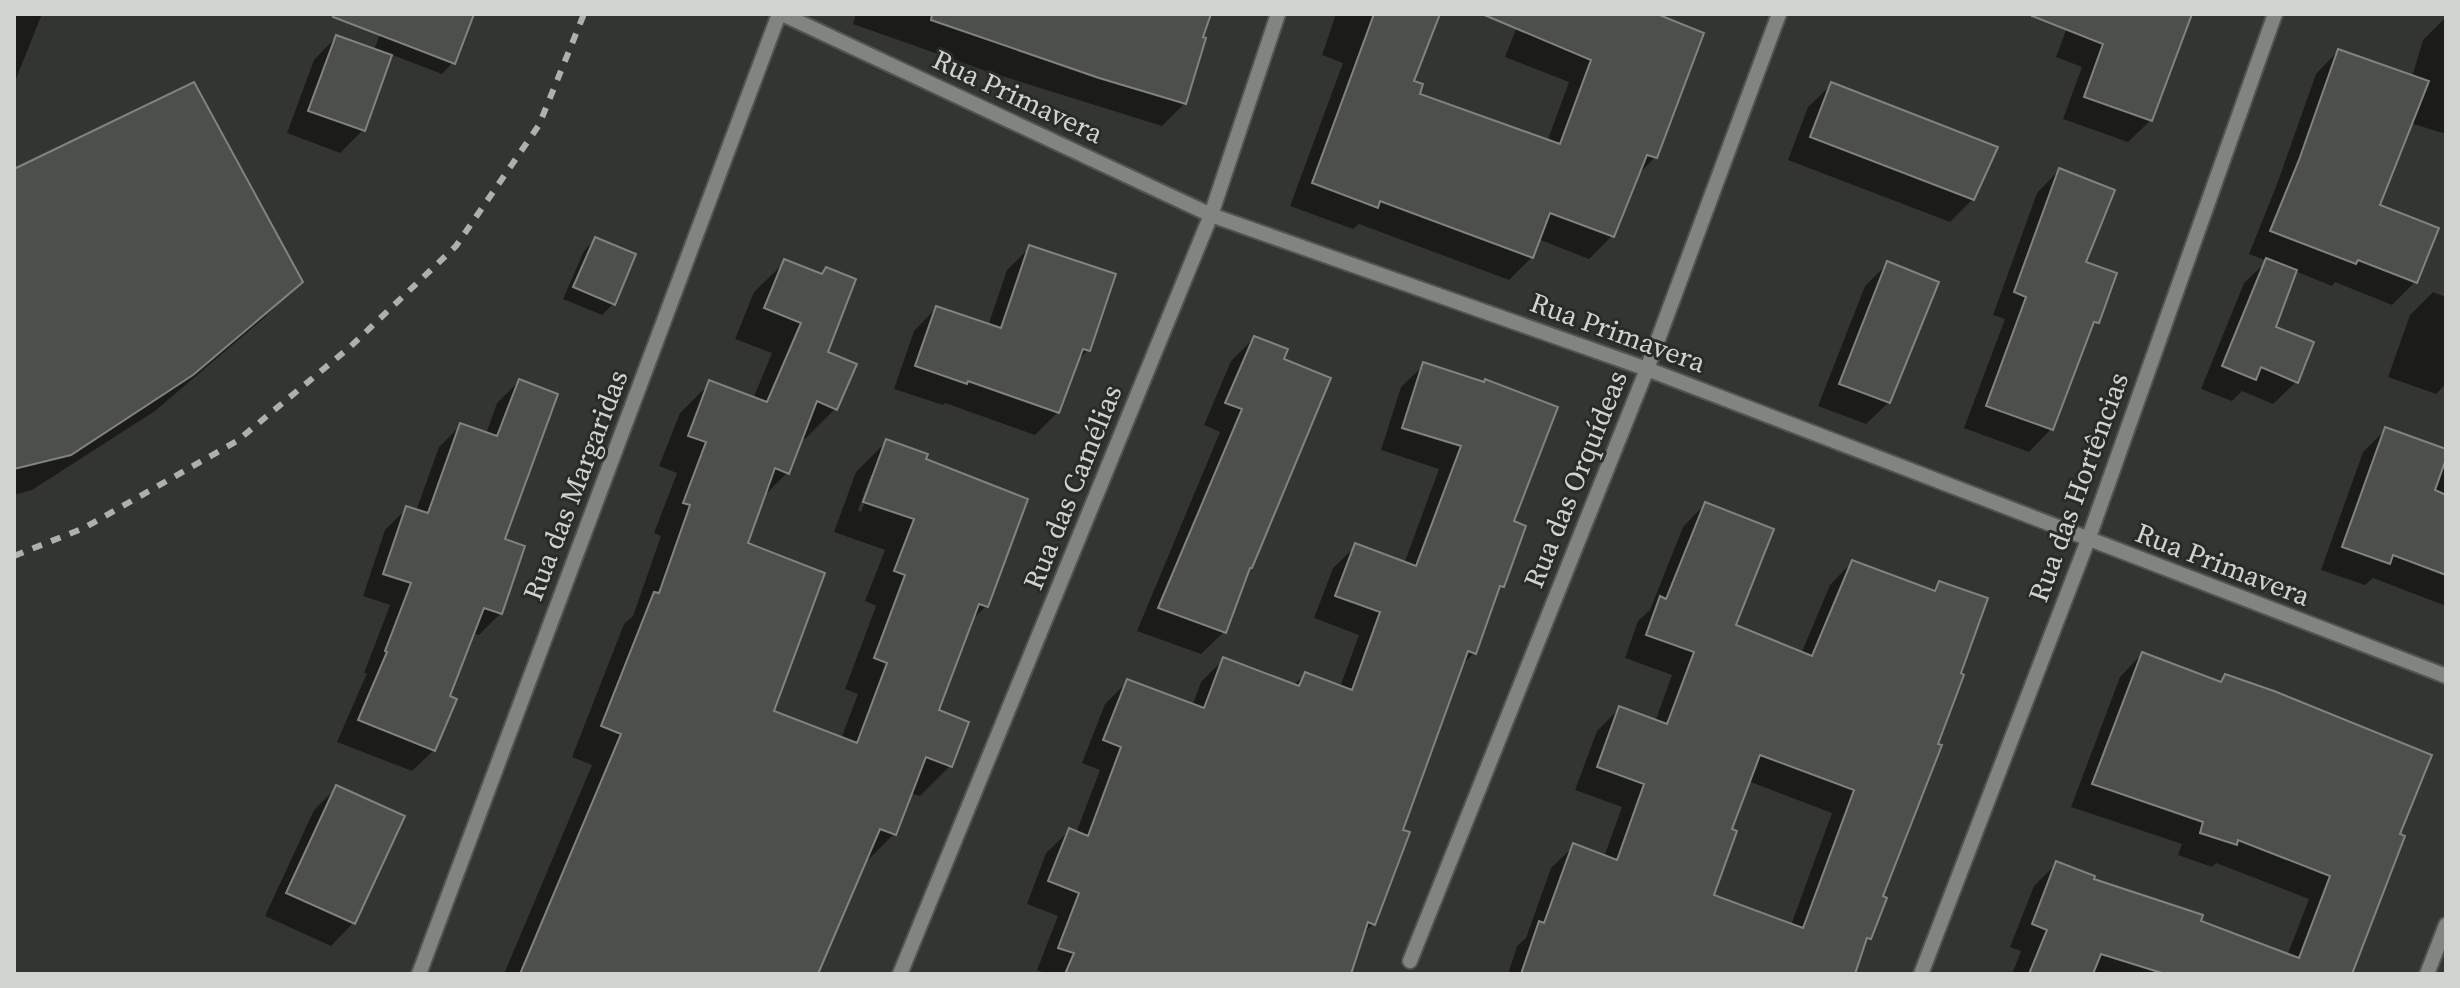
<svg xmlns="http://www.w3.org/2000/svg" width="2460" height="988" font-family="'Source Serif 4',serif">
<rect width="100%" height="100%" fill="#333630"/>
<path fill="#0007" fill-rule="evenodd" d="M14,14H42L14,84Z
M388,14H467L453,62L442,74L390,54L363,130L340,153L287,133L314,60L336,37L374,50Z
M856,14H1209L1185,103L1162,126L986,71L853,24Z
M1336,14H1437L1412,82L1417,95L1547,142L1569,82L1505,57L1522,14H1652L1655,157L1636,177L1612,236L1589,259L1538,239L1532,257L1509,280L1359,224L1353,229L1290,206L1343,63L1322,55Z
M2072,14H2190L2151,120L2128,142L2063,119L2082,67L2056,57Z
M2446,17V134L2410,123L2378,206L2436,229L2415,282L2392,305L2335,282L2332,286L2295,271L2274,328L2296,382L2273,404L2242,391L2232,401L2201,389L2244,283L2267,261L2249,254L2277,184L2316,74L2338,51L2412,77L2423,40Z
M1831,85L1973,199L1950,222L1788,160L1808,107Z
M2059,170L2097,322L2089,330L2051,429L2029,452L1964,428L2005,319L1993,315L2037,193Z
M14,171L300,282L264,318L155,411L32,490L14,495Z
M595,239L613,304L602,315L563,299L584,251Z
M1030,247L1088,350L1076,362L1058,412L1035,435L945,403L943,405L894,389L914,331L936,308L988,326L1007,270Z
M785,262L820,275L826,269L825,353L836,408L805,439L801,437L788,472L762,498L746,544L772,712L841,739L858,694L845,689L876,606L865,601L885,550L834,532L856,472L886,442L923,460L986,606L970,622L936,711L950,766L920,796L910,793L894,834L864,864L816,974H504L592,765L572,757L624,624L633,616L661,536L654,533L677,473L659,466L680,413L710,383L753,399L772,353L735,339L754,292ZM871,475H875L861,512L858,510Z
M1888,263L1889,402L1866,424L1818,406L1865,286Z
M2433,292L2446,297V384L2436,394L2388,377L2410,315Z
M1254,338L1247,571L1224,632L1201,654L1137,631L1220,432L1204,425L1231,361Z
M1424,365L1512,522L1502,586L1495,593L1474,653L1460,667L1401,831L1373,924L1362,935L1349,974H1047L1037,970L1058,916L1027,904L1046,853L1069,831L1076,833L1100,770L1082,763L1105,704L1128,681L1192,706L1201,682L1224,659L1293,686L1305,674L1340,687L1359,635L1314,618L1333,568L1356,546L1404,564L1439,469L1381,450L1401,387Z
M519,381L502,540L501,613L479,635L472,633L448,697L434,750L412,771L337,742L367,673H364L390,605L363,596L385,530L407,508L416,511L439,447L461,425L486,434L497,403Z
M2386,429L2446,451V606L2373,578L2365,585L2321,570L2363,452Z
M1705,504L1734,627L1801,654L1830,585L1852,562L1931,592L1939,583L1880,897L1870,938L1863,945L1853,974H1508L1517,946L1526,938L1551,868L1574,846L1604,857L1622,807L1575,790L1597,731L1619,709L1655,722L1672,675L1625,658L1638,621L1650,610L1683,527ZM1748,781L1832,813L1791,925L1711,896L1730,831Z
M2142,654L2218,683L2225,676L2398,836L2351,974H2012L2021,951L2010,947L2034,886L2057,863L2091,880L2287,956L2309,899L2216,863L2212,867L2178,855L2182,844L2071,807L2120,677Z
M337,787L353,923L331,946L265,916L314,810Z"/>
<path fill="#4d504a" stroke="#80847e" stroke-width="2" fill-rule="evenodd" d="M334,14H474L455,64L333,17Z
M932,14H1211L1203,37L1206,38L1186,104L1099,78L931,20Z
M1374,14H1440L1414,81L1423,84L1420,94L1560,144L1591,60L1482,14H1657L1704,33L1657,158L1647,155L1614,237L1550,213L1533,258L1380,201L1378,208L1312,183Z
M2032,14H2192L2152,121L2084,97L2103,44L2032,16Z
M336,35L392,55L365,131L308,111Z
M2338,49L2429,81L2380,205L2439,228L2417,283L2358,260L2356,264L2270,231L2299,160Z
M194,82L303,282L193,375L71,455L14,469V169Z
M1831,82L1998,147L1974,200L1810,137Z
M2059,168L2115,190L2086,262L2117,273L2099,323L2094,322L2053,430L1986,406L2026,297L2014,292Z
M595,237L636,254L615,305L573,287Z
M1029,245L1116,274L1090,351L1083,349L1059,413L968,381L967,384L915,366L936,306L1001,328Z
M2266,258L2297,270L2276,327L2314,342L2298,383L2261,367L2256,380L2222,366Z
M784,259L822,274L826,267L856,279L828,352L857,364L837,410L817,401L789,474L775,468L748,543L825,573L774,711L857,743L887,663L874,658L905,575L894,571L914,519L863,502L886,439L928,454L926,459L1028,499L988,607L979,604L939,710L969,722L952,767L926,757L896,835L880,829L818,974H520L621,734L601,726L654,592L659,593L690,505L683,503L706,442L688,436L709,380L767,402L801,323L764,308Z
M1887,261L1939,282L1890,403L1839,384Z
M1254,336L1288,349L1284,359L1331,378L1252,568H1250L1226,633L1158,608L1242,409L1225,403Z
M1423,362L1484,382L1485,379L1558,407L1514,521L1526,526L1504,587L1500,586L1476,654L1468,651L1403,830L1410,832L1375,925L1368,922L1351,974H1065L1074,953L1058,948L1079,893L1048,881L1069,828L1088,836L1121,747L1103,740L1127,679L1204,708L1223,657L1299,686L1305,672L1352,690L1380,612L1335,596L1355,543L1416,566L1461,446L1402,428Z
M519,379L558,394L505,539L525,546L502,614L484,608L450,696L457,699L435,751L358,720L387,652L385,651L411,583L383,574L406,506L428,513L460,423L497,436Z
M2385,427L2446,449V459L2435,490L2446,495V575L2393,555L2390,564L2342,547Z
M1705,502L1774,529L1736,625L1812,656L1852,560L1935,591L1939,581L1988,598L1961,673L1964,675L1938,744L1942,745L1883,896L1887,898L1871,939L1867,938L1855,974H1521L1539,921L1544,923L1573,843L1617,860L1644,784L1597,767L1619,706L1667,724L1694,652L1646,635L1660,596L1666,599ZM1760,755L1854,790L1803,928L1714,895L1737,831L1732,829Z
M2142,652L2221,682L2225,674L2274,691L2432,755L2400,834L2405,836L2352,974H2165L2101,954L2093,974H2029L2047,930L2032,924L2056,861L2095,876L2094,879L2203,915L2201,921L2299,958L2330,876L2238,840L2237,845L2200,833L2203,822L2092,784Z
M336,785L405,816L355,924L286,893Z"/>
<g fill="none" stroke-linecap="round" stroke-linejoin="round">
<g stroke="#52544f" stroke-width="18">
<path id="minor" d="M782,14L1211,215L1647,369L2446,676
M1410,961L1647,369L1779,14
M419,974L779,14
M900,974L1211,215L1278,14
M1921,974L2088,540L2275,14
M2427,974L2446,925"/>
</g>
<use href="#minor" stroke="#82857f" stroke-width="14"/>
<path stroke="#aeb0ac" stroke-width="6" stroke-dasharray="10 10" stroke-linecap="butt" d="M14,556L84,528L237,441L350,347L456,246L539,125L584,14"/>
</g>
<g text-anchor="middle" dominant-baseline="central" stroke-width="6" stroke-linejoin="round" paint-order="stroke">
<g font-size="28" fill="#d1d3d0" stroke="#292c26">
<text transform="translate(1018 96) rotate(25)">Rua Primavera</text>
<text transform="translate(1618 332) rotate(20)">Rua Primavera</text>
<text transform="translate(1575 479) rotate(-68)">Rua das Orquídeas</text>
<text transform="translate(575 485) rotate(-69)">Rua das Margaridas</text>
<text transform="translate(1072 487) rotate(-68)">Rua das Camélias</text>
<text transform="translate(2078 487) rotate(-70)">Rua das Hortências</text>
<text transform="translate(2223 564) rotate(21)">Rua Primavera</text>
</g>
</g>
<rect width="2460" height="988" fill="none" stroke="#d1d3d0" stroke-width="32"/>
</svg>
